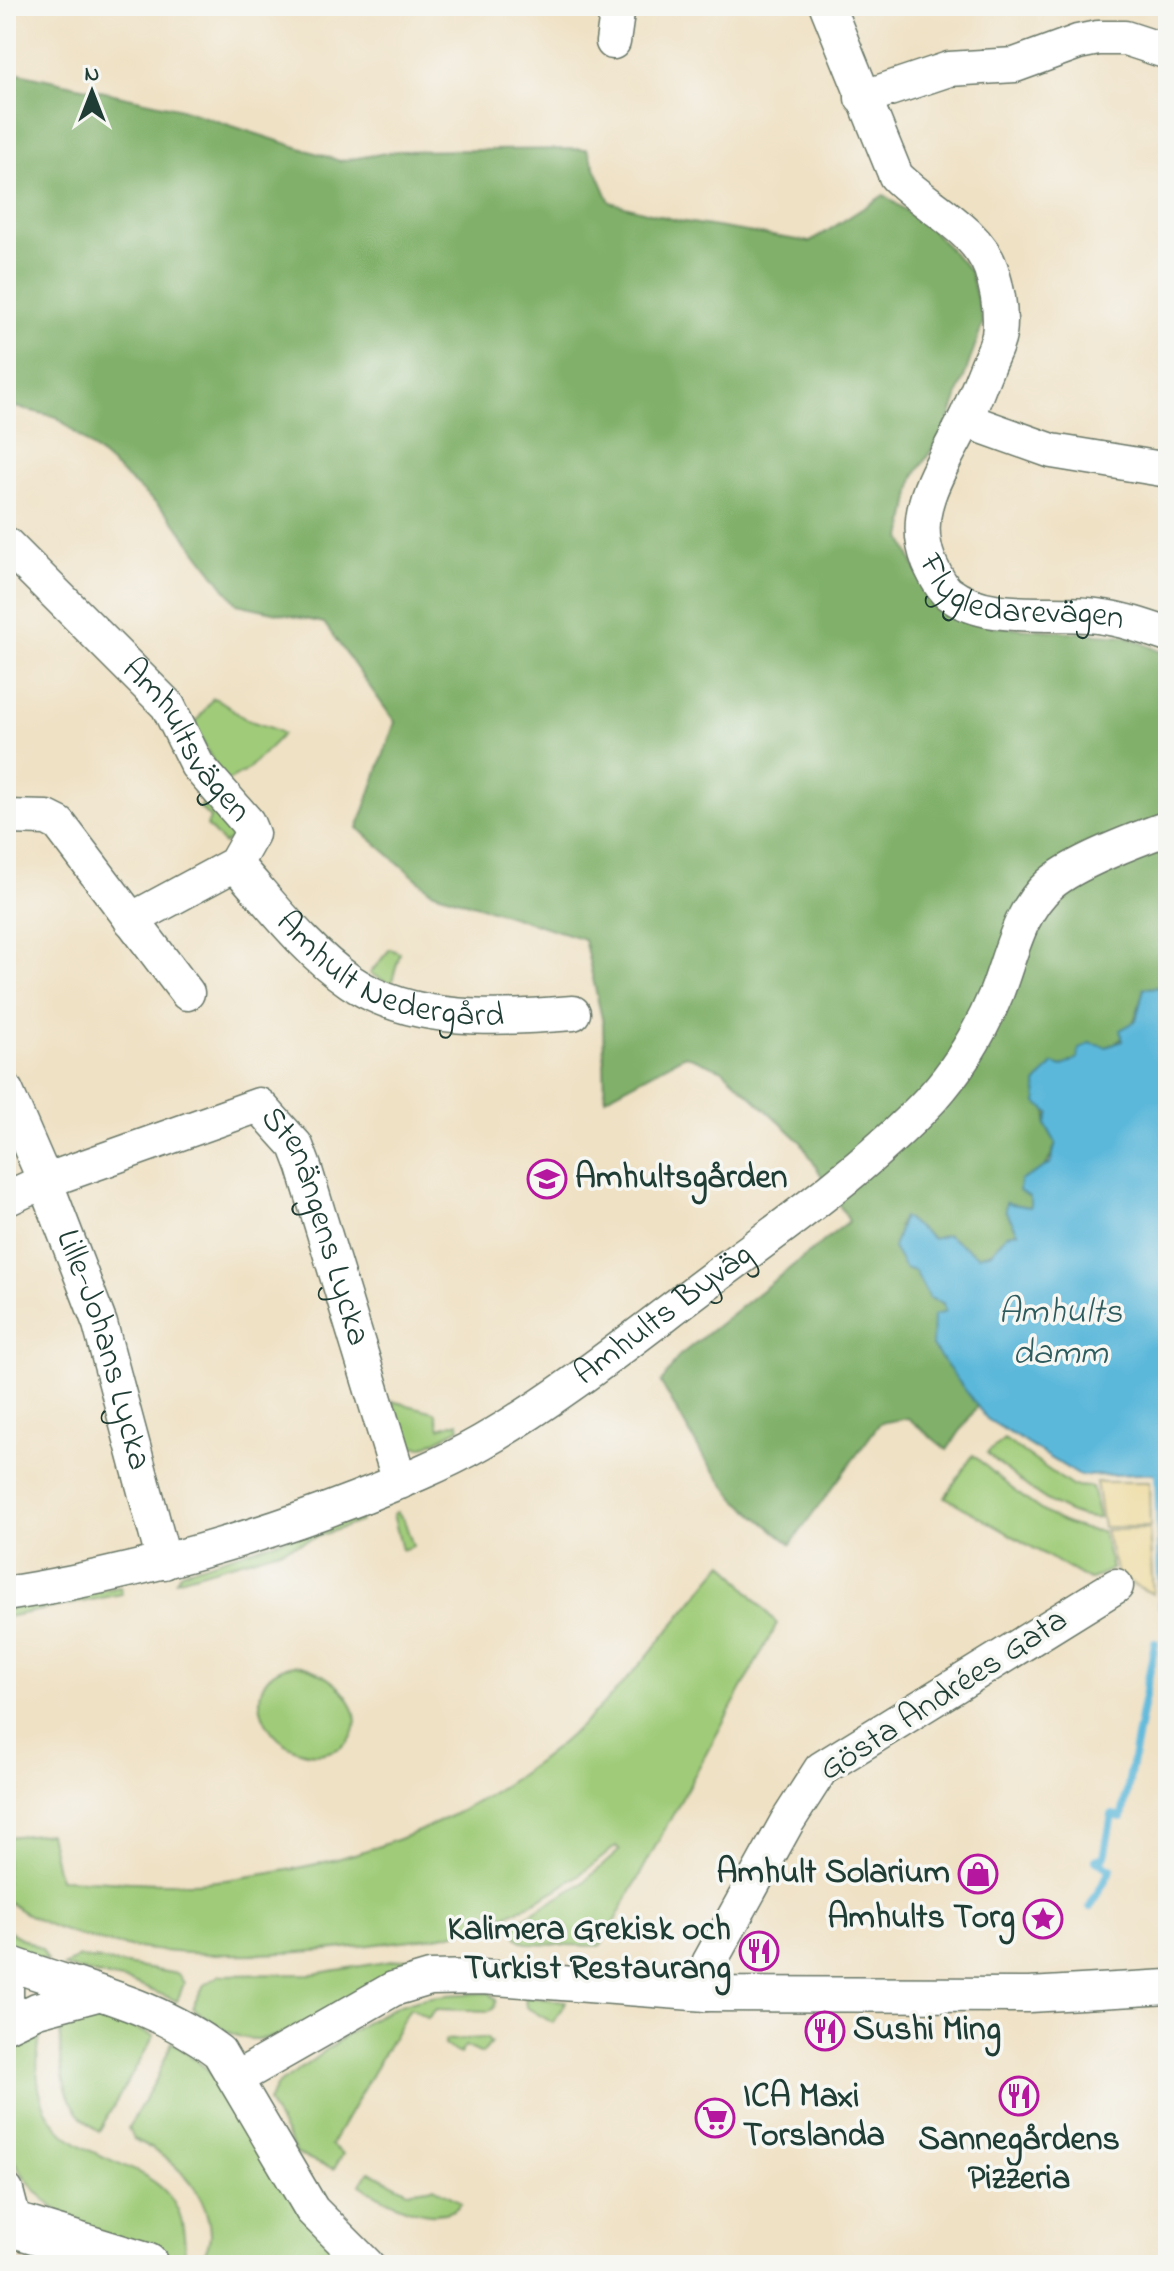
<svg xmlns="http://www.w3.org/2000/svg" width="1174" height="2271" font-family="'Indie Flower',sans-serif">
<rect width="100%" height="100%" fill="#f6f6f2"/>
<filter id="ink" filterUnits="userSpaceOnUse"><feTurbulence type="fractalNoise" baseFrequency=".0125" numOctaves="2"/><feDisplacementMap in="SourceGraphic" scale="16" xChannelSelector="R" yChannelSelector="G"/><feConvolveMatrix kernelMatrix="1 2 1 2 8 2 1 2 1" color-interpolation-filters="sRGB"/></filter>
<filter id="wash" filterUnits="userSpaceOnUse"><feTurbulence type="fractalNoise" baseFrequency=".006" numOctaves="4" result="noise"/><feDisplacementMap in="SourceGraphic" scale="32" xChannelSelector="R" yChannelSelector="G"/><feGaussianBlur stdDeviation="1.8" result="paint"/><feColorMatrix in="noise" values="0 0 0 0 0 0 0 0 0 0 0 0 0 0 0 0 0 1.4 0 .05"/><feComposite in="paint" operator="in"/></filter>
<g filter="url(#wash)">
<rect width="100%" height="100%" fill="#efe1c4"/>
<path fill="#a0cc79" stroke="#608456" stroke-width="2" d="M213,698C228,702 234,713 246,719C258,725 270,725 283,734L247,770L224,783L194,725Z
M208,796L238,833L224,844L207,826L210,818L200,808Z
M390,949L400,953L391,985L370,973Z
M392,1401L435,1412L440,1428L458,1422L460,1428L424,1447L410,1446Z
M1004,1439L1072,1486L1092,1487L1099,1518C1063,1521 1013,1476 987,1453Z
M973,1455C1009,1486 1052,1530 1102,1531L1112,1569L1089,1580L945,1497Z
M1168,1473V1517L1162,1519L1160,1473Z
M397,1512L404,1520L413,1546L402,1550L393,1514Z
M360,1514L361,1521L283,1549L176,1580L181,1572Z
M724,1563L777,1624L601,1946L528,1944L517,1938L513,1924L583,1883L620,1850L616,1846C566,1889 515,1917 451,1934C430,1939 407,1940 385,1943C279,1958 94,1969 6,1900V1837L49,1833L59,1879C103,1880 148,1884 193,1883C219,1882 245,1877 271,1873C392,1853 493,1807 584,1723C636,1675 678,1617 724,1563Z
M120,1587L122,1594L6,1617V1608Z
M293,1665C334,1668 381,1720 340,1748C275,1778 224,1678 293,1665Z
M6,1930L42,1949L48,1961L6,1948Z
M429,1955L555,1963L545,1971C505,1969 449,1958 411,1966C356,1977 300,2049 245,2038C225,2034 209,2019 192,2008L204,1985L220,1975L312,1974Z
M79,1957L178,1974L184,1983L177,2001L131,1982L64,1967Z
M490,1993L496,2000L494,2008L489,2011L436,2009L428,2018L410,2008L331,2145L343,2154L334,2169L297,2154L268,2102L277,2085C320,2058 360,2018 409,2002C435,1994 463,1994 490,1993Z
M525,1997L566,2001L553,2023L526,2007Z
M78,2014L111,2019L154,2036L99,2131C57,2104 61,2062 60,2017Z
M42,2021C39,2043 35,2066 39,2088C58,2186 195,2138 184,2260C124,2245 68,2233 28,2181C18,2169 8,2153 6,2138C3,2109 6,2079 6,2051L13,2040Z
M486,2038L491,2043L482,2054L465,2046L460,2054L444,2045L446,2040Z
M172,2042L207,2069L344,2265H200C203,2256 210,2244 210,2235C209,2189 171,2157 133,2139L128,2128L156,2080Z
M369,2171L408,2191L434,2187L462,2203C437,2231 384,2199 360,2185Z"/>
<path fill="#80b069" stroke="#50764e" stroke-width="2" d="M19,73L177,108L340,161L397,151L587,149L610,202L679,221L810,242L884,195L931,229L970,271L983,323L947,426L914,477L902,538L920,577L991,626L1127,636L1168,655V987L1144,988C1127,1059 1116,1035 1062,1067L1053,1064L1046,1125L1056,1143C1050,1165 1030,1186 1030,1208L1006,1203L1005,1210L1018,1232L1007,1234L992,1252L978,1256L947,1235L933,1239L903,1217L898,1226L929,1298L943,1303L945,1312L932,1346L979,1404L947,1450L908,1418L880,1423L791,1544L737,1500L704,1458L661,1383L679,1356L849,1221L801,1142L723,1070L685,1055L605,1098L603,1023L584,939L431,891L358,828L395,722L324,623L237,604L168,514L57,417L6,405V74Z"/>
<path fill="#eeda9e" stroke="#868c69" stroke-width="2" d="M1096,1482H1149L1150,1527H1103Z
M1149,1529L1153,1594L1118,1577L1105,1530Z"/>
<path fill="#5cb8da" stroke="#3e7a87" stroke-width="2" d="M1168,987V1473L1080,1476L987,1419L932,1346L933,1316L945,1312L943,1303L929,1298L915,1271L905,1268L893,1248L903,1217L933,1239L947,1235L978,1256L992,1252L1007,1234L1018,1232L1005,1210L1006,1203L1030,1207V1197L1019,1191L1020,1181L1050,1164L1056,1143L1046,1125L1050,1113L1037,1103L1036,1084L1053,1064L1062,1067L1078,1058L1079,1050L1089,1043L1106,1047L1123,1041L1120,1030L1136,1021L1144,988Z"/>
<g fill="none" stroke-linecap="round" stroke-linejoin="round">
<path stroke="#5cb8da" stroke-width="8" d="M1158,1473L1162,1607
M1090,1907L1111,1869L1095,1860L1104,1857L1112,1815L1122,1817L1155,1643"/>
</g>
</g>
<g filter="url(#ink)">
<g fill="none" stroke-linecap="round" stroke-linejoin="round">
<g stroke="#687666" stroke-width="37">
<g id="minor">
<path id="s1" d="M827,6L896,176C924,205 977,229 991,269C997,288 1002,314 999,335C997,347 990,358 986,369C979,386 973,403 965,420C943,467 908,508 929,562C933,571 940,586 948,593C987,623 1052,610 1097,616C1122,619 1145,627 1168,635"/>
<path d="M613,42L618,6"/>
<path d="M862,98L949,69L1015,65L1078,42L1098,38H1125L1168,52"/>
<path d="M965,420L1052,451L1168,470"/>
<path id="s2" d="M6,544L168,706L197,765L247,822L252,834L235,864L131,920"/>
<path d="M6,817L47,818L59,824L187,993"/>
<path id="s3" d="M235,864C271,904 306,951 351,982C413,1024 502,1019 573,1013"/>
<path id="s4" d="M6,1091L45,1181L259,1105L296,1146L304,1167L400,1482"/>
<path id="s5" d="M6,1199L45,1181L100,1324L164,1562"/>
<path id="s6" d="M6,1594C126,1575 243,1543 356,1499C399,1482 442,1465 482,1442C564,1395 638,1334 713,1278C787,1224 869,1165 932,1098C961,1066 980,1033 996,994C1011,956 1018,912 1050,884C1074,863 1137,839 1168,828"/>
<path d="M6,1962C79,1989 156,2003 219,2052L312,2210L367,2265"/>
<path d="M6,1982V2013"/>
<path d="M706,1994L709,1963L787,1822L821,1769L1116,1586"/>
<path d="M6,2025L37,2010L97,1994"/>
<path d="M237,2078L393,1989L430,1978L482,1977L706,1994L1029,1995L1168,1987"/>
<path d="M6,2191L11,2210"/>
</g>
</g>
<g stroke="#687666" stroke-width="47">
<path id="major" d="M24,2228L146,2265"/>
</g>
<use href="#minor" stroke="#fff" stroke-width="34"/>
<use href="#major" stroke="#fff" stroke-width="44"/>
</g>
</g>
<defs>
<g id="school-ring" transform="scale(2)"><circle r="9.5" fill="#f6f6f2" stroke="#b5179e" stroke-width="1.5"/><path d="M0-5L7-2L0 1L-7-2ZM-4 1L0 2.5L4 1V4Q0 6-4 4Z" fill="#b5179e"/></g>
<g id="shop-ring" transform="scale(2)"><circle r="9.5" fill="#f6f6f2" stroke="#b5179e" stroke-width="1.5"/><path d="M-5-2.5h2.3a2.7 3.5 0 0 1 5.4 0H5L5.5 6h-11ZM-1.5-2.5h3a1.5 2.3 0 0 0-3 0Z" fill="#b5179e"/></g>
<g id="sight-ring" transform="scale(2)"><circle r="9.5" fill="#f6f6f2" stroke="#b5179e" stroke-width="1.5"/><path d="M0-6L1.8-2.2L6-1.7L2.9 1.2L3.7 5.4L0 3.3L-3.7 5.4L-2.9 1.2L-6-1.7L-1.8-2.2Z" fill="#b5179e"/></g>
<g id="restaurant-ring" transform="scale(2)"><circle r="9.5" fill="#f6f6f2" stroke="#b5179e" stroke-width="1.5"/><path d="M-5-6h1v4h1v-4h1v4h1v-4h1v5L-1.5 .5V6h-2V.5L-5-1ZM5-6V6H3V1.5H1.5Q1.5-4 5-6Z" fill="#b5179e"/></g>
<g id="supermarket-ring" transform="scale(2)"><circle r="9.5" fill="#f6f6f2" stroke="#b5179e" stroke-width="1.5"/><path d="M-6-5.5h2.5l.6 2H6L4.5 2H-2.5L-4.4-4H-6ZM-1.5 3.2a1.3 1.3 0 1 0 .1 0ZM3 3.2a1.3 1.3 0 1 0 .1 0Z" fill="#b5179e"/></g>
</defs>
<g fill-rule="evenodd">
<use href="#school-ring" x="547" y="1179"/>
<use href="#shop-ring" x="978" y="1874"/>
<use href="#sight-ring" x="1043" y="1919"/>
<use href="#restaurant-ring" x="759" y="1951"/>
<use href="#restaurant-ring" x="825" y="2031"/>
<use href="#restaurant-ring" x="1019" y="2096"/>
<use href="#supermarket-ring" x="715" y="2118"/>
</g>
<g text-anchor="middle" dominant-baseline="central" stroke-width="7" stroke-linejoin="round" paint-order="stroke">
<g font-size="34" fill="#1f3d34" stroke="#f6f6f2">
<text stroke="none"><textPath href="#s1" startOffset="734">Flygledarevägen</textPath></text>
<text stroke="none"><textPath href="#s2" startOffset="268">Amhultsvägen</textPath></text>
<text stroke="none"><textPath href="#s3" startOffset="198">Amhult Nedergård</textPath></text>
<text stroke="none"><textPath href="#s4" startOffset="462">Stenängens Lycka</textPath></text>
<text stroke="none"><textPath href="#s6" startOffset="724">Amhults Byväg</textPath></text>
<text stroke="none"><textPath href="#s5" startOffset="222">Lille-Johans Lycka</textPath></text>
<text transform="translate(944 1696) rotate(-33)">Gösta Andrées Gata</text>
</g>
<g font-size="34" font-weight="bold" fill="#1f3d34" stroke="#f6f6f2" text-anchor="start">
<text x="575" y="1179">Amhultsgården</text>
<text x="950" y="1874" text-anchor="end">Amhult Solarium</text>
<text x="1015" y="1919" text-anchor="end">Amhults Torg</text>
<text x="731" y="1931" text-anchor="end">Kalimera Grekisk och<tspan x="731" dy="39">Turkist Restaurang</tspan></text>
<text x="853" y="2031">Sushi Ming</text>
<text x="743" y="2098">ICA Maxi<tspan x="743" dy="39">Torslanda</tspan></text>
<text x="1019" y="2141" text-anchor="middle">Sannegårdens<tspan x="1019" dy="39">Pizzeria</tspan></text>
</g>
<g font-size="36" font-style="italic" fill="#2e5c5e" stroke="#f6f6f2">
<text x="1060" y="1313">Amhults<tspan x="1060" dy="41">damm</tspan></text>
</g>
</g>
<rect width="1174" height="2271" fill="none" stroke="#f6f6f2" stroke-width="32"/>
<g transform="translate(92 92)" stroke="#f6f6f2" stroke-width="6" paint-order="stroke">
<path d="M0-6L14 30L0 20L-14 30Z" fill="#1f3d34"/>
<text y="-12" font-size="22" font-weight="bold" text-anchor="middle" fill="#1f3d34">N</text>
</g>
</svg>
